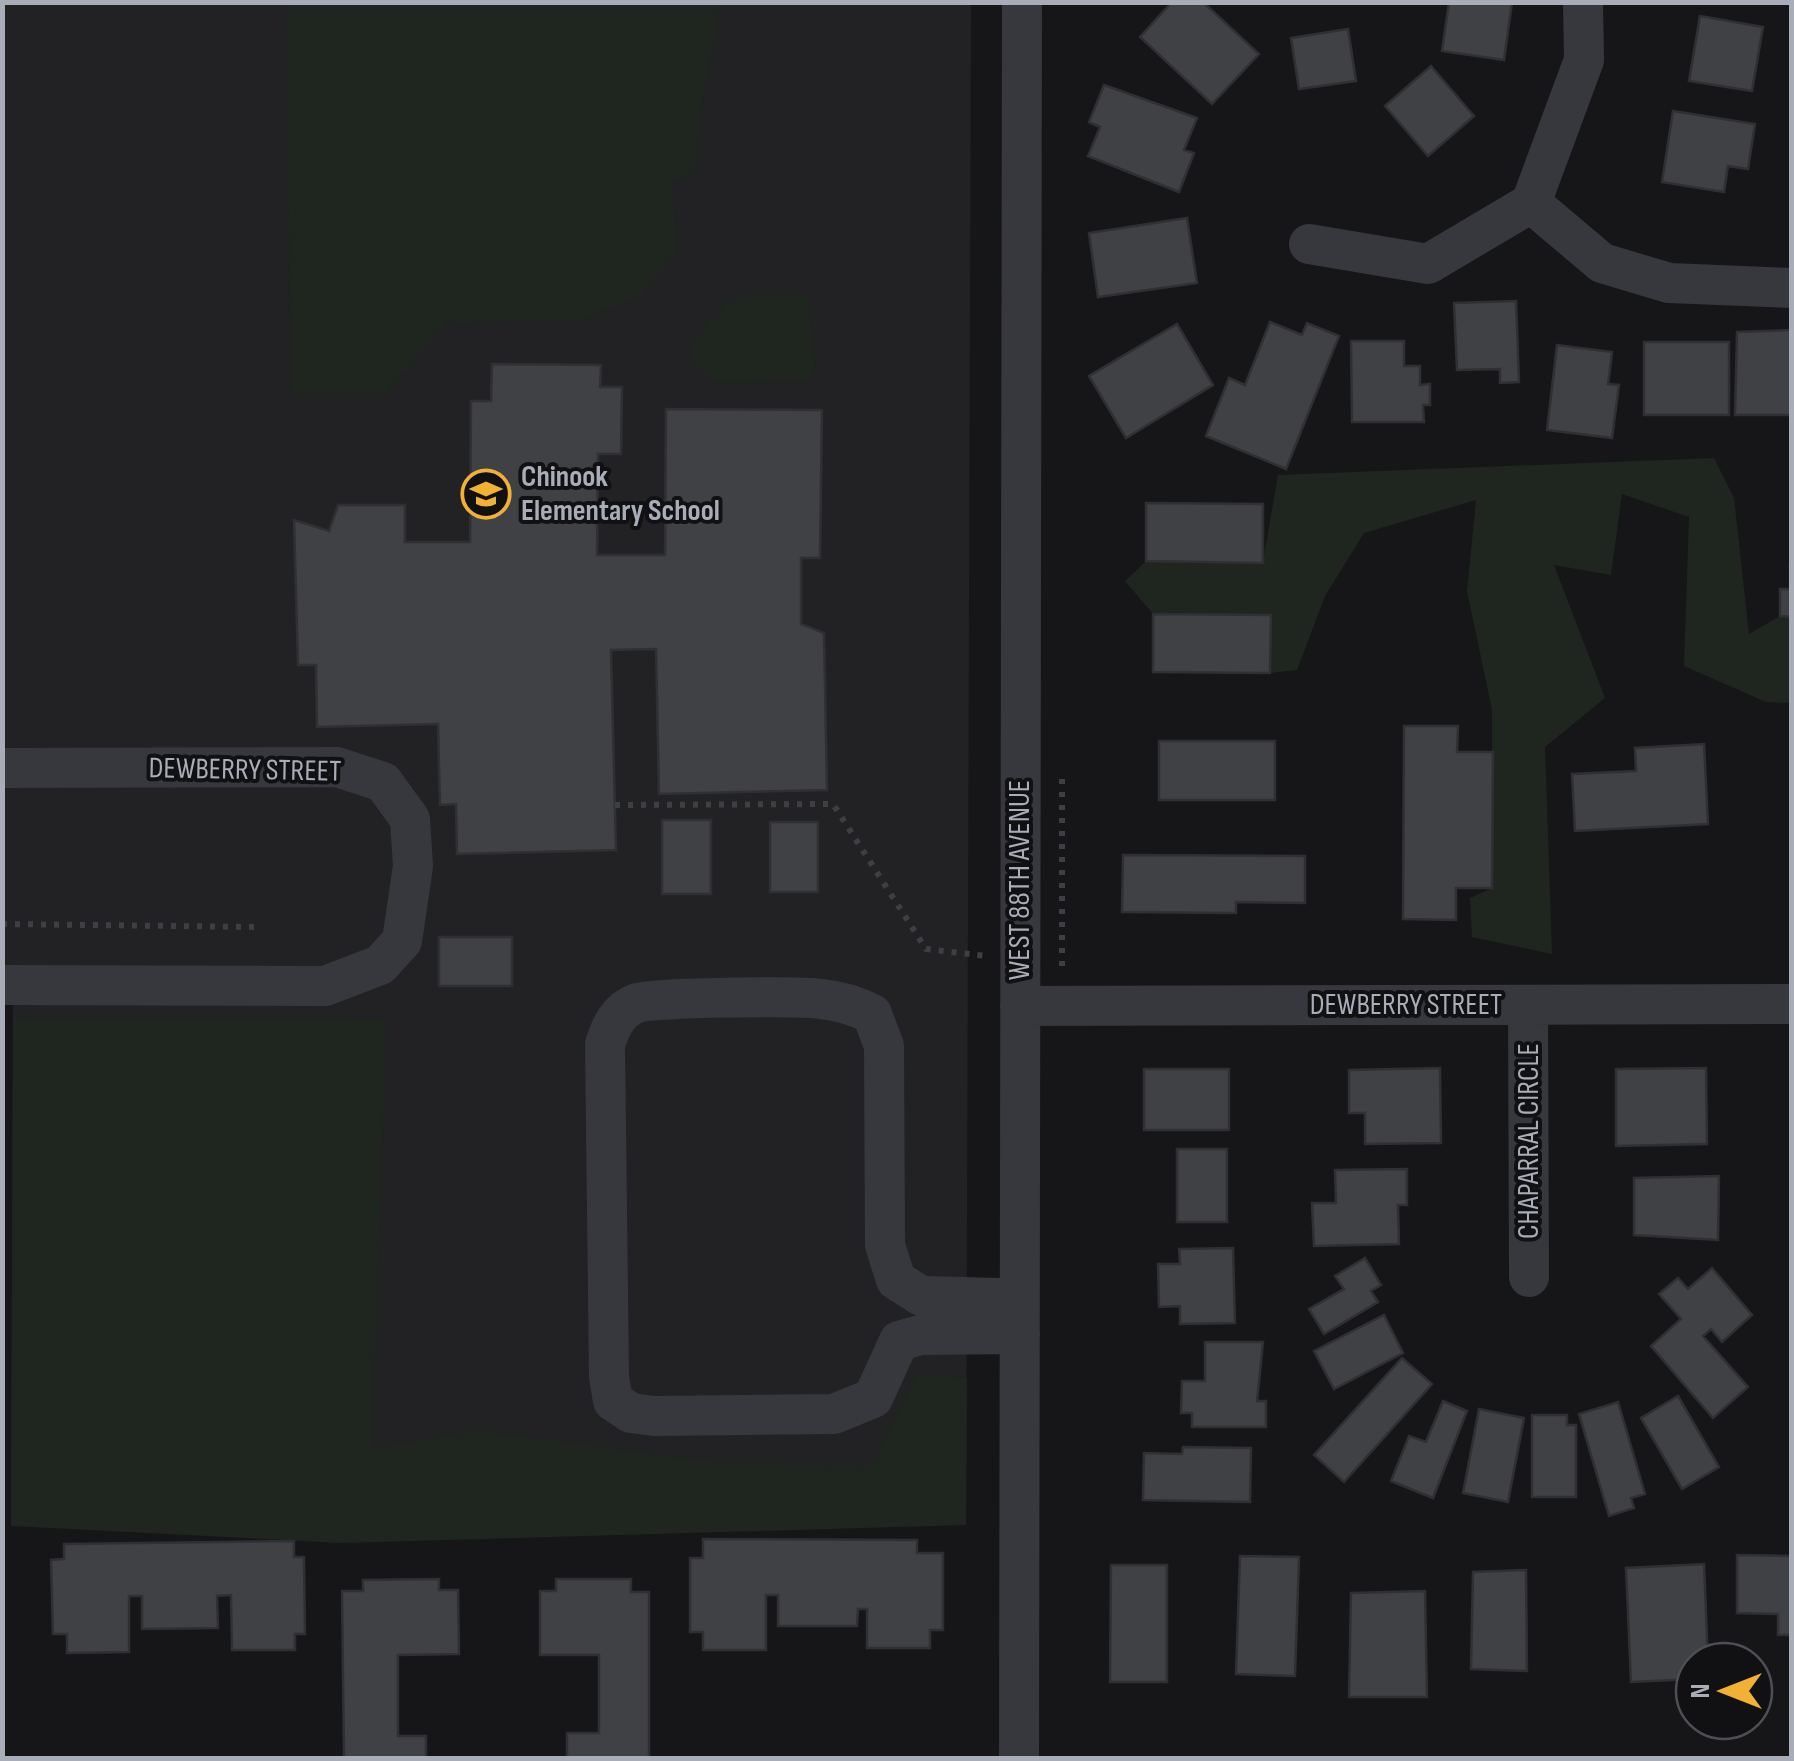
<svg xmlns="http://www.w3.org/2000/svg" width="1794" height="1761" font-family="'Sofia Sans Condensed',sans-serif">
<rect width="100%" height="100%" fill="#161618"/>
<path fill="#222225" d="M2,3L971,4L966,1525L11,1526L13,986L2,985Z"/>
<path fill="#1e261f" d="M286,3H721L701,109L695,174L672,181L678,252L642,295L581,320L447,323L386,393L291,394Z
M807,295L816,370L806,381L715,383L691,359V342L734,297Z
M1714,458L1734,498L1749,634L1780,616L1791,617V703L1766,702L1684,666L1689,517L1622,494L1611,575L1554,565L1605,698L1545,747L1552,954L1472,937L1470,898L1492,888V710L1467,591L1476,500L1364,533L1325,596L1297,670L1270,673V615L1153,614L1125,581L1146,561L1263,562L1278,475Z
M13,1017L386,1020L372,1449L476,1430L727,1464L871,1465L917,1375L967,1378L966,1525L341,1543L11,1526Z"/>
<path fill="#404145" stroke="#303034" stroke-width="2.5" d="M1172,2H1203L1259,54L1212,104L1140,37Z
M1449,2H1512L1504,60L1442,51Z
M1700,16L1763,27L1752,91L1689,81Z
M1348,29L1356,81L1299,89L1291,38Z
M1431,66L1474,116L1428,156L1385,106Z
M1104,85L1197,118L1184,150L1194,153L1179,192L1088,156L1100,127L1089,122Z
M1673,111L1755,124L1748,169L1728,166L1724,192L1662,182Z
M1187,218L1197,283L1098,297L1089,233Z
M1516,301L1519,382L1500,383V369L1457,370L1454,303Z
M1270,322L1302,335L1307,323L1339,336L1286,469L1206,436L1229,378L1245,385Z
M1177,324L1213,385L1126,438L1089,376Z
M1792,330V415H1735L1737,332Z
M1351,341H1404V366H1420V385L1430,384V405H1423L1424,422H1352Z
M1644,342H1729V415H1644Z
M1557,345L1612,352L1608,384L1619,385L1612,438L1547,430Z
M492,364L601,365L600,387H622L621,454H598L597,555H665L666,409L822,410L820,558H801V624L824,633L827,790L659,794L656,649L611,650L616,850L457,854L456,804L440,805L438,724L317,727L316,665H298L294,520L329,531L338,505H405V542H470L471,401H491Z
M1146,503L1263,504V563L1146,561Z
M1790,563L1792,617L1780,616V589H1790Z
M1153,614L1271,615L1270,673L1153,672Z
M1404,726H1458L1457,752H1493L1492,888H1456V920L1403,919Z
M1159,741H1275V800H1159Z
M1704,744L1708,824L1575,831L1572,774L1636,771L1635,748Z
M662,820H711V894H662Z
M770,822H818V892H770Z
M1123,855L1305,856V903L1236,902V913L1122,912Z
M439,937H512V986H439Z
M1440,1068L1441,1143L1365,1144V1113H1349V1070Z
M1706,1068L1707,1144L1616,1146V1069Z
M1144,1069H1229V1130H1144Z
M1177,1149H1227V1222H1177Z
M1407,1169V1205H1398L1399,1244L1314,1246L1312,1203H1336L1335,1170Z
M1719,1176L1718,1240L1634,1235V1178Z
M1233,1248L1235,1323L1180,1324V1306L1159,1307L1158,1264H1180L1179,1249Z
M1365,1258L1381,1285L1371,1291L1378,1302L1324,1334L1309,1309L1344,1289L1335,1276Z
M1712,1268L1752,1315L1722,1342L1711,1329L1703,1336L1748,1387L1713,1418L1651,1346L1681,1319L1659,1294L1678,1278L1688,1289Z
M1384,1315L1403,1353L1334,1389L1314,1351Z
M1205,1342H1263L1257,1401H1266V1427H1192V1413H1181L1182,1381H1205Z
M1402,1358L1432,1384L1344,1482L1314,1455Z
M1678,1396L1719,1467L1682,1489L1641,1418Z
M1443,1401L1467,1411L1433,1498L1391,1481L1409,1436L1426,1442Z
M1618,1402L1645,1494L1631,1498L1634,1508L1609,1516L1579,1414Z
M1479,1409L1524,1418L1508,1502L1463,1493Z
M1532,1415H1567V1425H1576V1497H1532Z
M1183,1447L1251,1448L1250,1502L1143,1500L1144,1453L1182,1454Z
M703,1539L917,1540V1553H943V1630H930V1648H867V1609H858L857,1626H778V1595H766V1650H703V1632H690V1558H703Z
M294,1541V1557H304L305,1634H295V1650H232L231,1595L217,1596L218,1628L142,1629V1596H129V1652L67,1653V1634H53L51,1560L64,1559V1544Z
M1737,1555L1792,1556V1635H1778V1614L1737,1613Z
M1240,1556L1299,1557L1295,1676L1236,1674Z
M1704,1564L1708,1661H1694V1679L1631,1682L1626,1568Z
M1111,1565H1167V1682H1110Z
M1526,1570L1527,1671L1471,1669L1473,1572Z
M439,1579V1590H458L459,1654L398,1655V1736H426V1757L344,1758L342,1591H363V1580Z
M556,1579H631V1592H649V1758H567V1733H599V1655H540V1591H556Z
M1425,1591L1427,1697H1349L1351,1593Z"/>
<g fill="none" stroke-linecap="round" stroke-linejoin="round">
<path stroke="#3d3f44" stroke-width="6" stroke-dasharray="5 8" stroke-linecap="butt" d="M1062,779V971
M615,805L833,804L926,949L986,956
M2,924L260,927"/>
<path stroke="#37383d" stroke-width="40" d="M1531,203L1602,263L1669,283L1792,288
M1309,244L1428,264L1531,203L1584,60L1583,2
M2,768L337,767L383,782L410,819L413,866L402,941L380,965L325,986L2,985
M1528,1005L1529,1277
M1020,1006L1792,1004
M963,1297L921,1296L896,1280L885,1245L884,1046L872,1014C855,1005 840,1001 821,999C801,996 650,997 637,1003C618,1010 611,1026 605,1044L609,1377L613,1401L631,1413L654,1416L834,1414L873,1398L899,1341L920,1335L1020,1334
M1019,1758L1022,2"/>
<path stroke="#37383d" stroke-width="40" d="M963,1297L1000,1298"/>
</g>
<defs>
<g id="school-ring" transform="scale(2.5)"><circle r="9.5" fill="#111113" stroke="#f2b134" stroke-width="1.5"/><path d="M0-5L7-2L0 1L-7-2ZM-4 1L0 2.5L4 1V4Q0 6-4 4Z" fill="#f2b134"/></g>
</defs>
<g fill-rule="evenodd">
<use href="#school-ring" x="486" y="494"/>
</g>
<g text-anchor="middle" dominant-baseline="central" stroke-width="8" stroke-linejoin="round" paint-order="stroke">
<g font-size="30" font-weight="bold" fill="#a8adb8" stroke="#111113" text-anchor="start">
<text x="521" y="477">Chinook<tspan x="521" dy="34">Elementary School</tspan></text>
</g>
<g font-size="30" fill="#a8adb8" stroke="#111113">
<text transform="translate(245 770) rotate(1)">DEWBERRY STREET</text>
<text transform="translate(1020 880) rotate(-90)">WEST 88TH AVENUE</text>
<text x="1406" y="1005">DEWBERRY STREET</text>
<text transform="translate(1529 1141) rotate(-90)">CHAPARRAL CIRCLE</text>
</g>
</g>
<rect width="1794" height="1761" fill="none" stroke="#a8adb8" stroke-width="10"/>
<g transform="translate(1724 1691) rotate(270)"><circle r="48" fill="#111113" stroke="#4d4f55" stroke-width="2.5"/>
<path d="M0-8L18 38L0 25L-18 38Z" fill="#f2b134"/>
<text y="-15" font-size="28" font-weight="bold" text-anchor="middle" fill="#a8adb8">N</text>
</g>
</svg>
